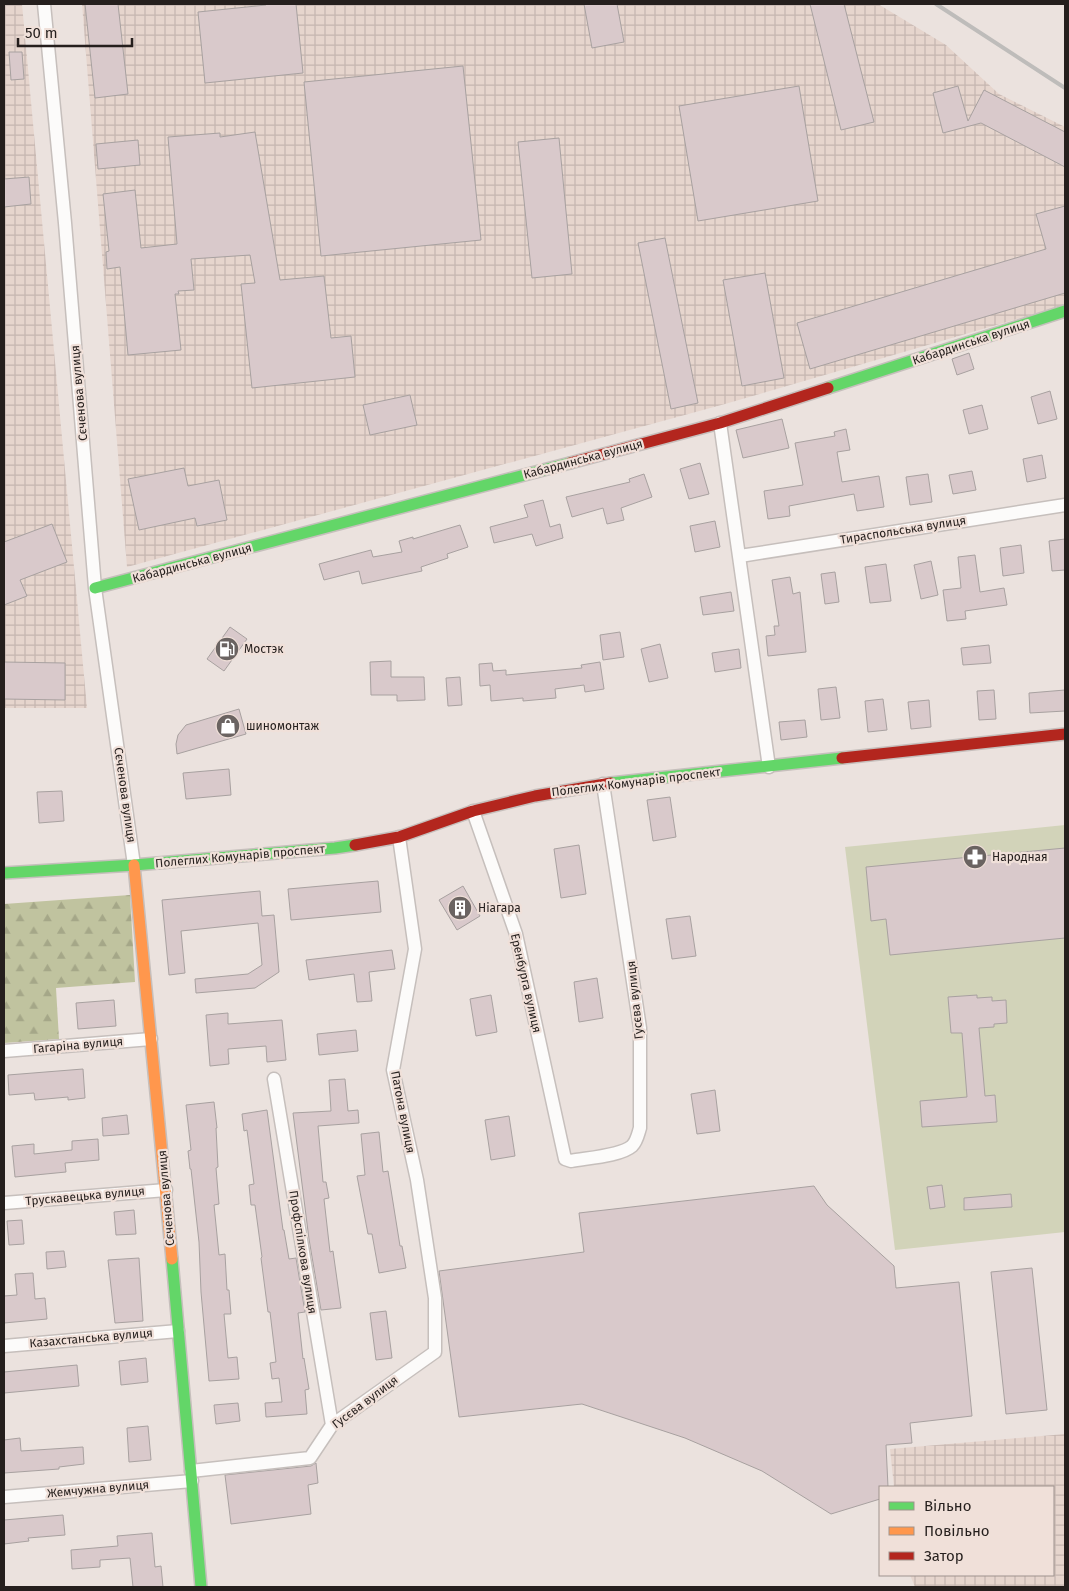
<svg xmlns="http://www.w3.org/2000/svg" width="1069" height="1591" font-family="'Fira Sans',sans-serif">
<defs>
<pattern id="industrial-grid" width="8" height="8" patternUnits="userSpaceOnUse" patternTransform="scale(1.25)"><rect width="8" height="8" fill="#e6d5cd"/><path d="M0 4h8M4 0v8" fill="none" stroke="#c5b6b0"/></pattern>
<pattern id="forest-firs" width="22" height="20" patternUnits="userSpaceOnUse" patternTransform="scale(1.25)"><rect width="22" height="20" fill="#c0c39f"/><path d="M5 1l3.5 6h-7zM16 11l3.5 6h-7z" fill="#a5a788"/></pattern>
</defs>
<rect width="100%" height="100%" fill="#ebe2de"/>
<path fill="url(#industrial-grid)" d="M4,4H22L87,708H4Z
M82,4H878L946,45L999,94L1065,127V305L725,404L127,567Z
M1065,1434V1587H915L910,1575H1053V1487H894L890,1449Z"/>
<path fill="#d2d3b9" d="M1065,825V1232L895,1250L845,847Z"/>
<path fill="url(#forest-firs)" d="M130,895L135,982L56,988L59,1039L4,1043V904Z"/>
<path fill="#d9c9cb" stroke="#a8a1a0" d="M85,4H118L128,94L95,98Z
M266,4H296L303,73L205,83L198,12L266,5Z
M584,4H617L624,42L592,48Z
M810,4H844L874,122L841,130Z
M9,52H22L24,79L11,80Z
M463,66L481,240L321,256L304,82Z
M799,86L818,201L698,221L679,106Z
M958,86L968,121L984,90L1065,132V167L981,123L943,133L933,93Z
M255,132L280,280L324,276L331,338L351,336L355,377L252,388L241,284L255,283L250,255L191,259L194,290L178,291L179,294H175L181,350L128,355L120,267L107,269L106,252L109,251L103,194L135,190L141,248L177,244L168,137L220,133V137Z
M559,138L572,274L532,278L518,142Z
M138,140L140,165L98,169L96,144Z
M29,177L31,204L4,207V179Z
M1065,206V293L810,369L797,323L1046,249L1036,214Z
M665,238L698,403L671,409L638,243Z
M765,273L784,378L742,386L723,280Z
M969,353L974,369L957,375L952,359Z
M1050,391L1057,419L1038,424L1031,397Z
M410,395L417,425L370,435L363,405Z
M982,405L988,429L969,434L963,410Z
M782,419L789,448L743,458L736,430Z
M846,429L850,450L837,452L842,482L879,476L884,507L857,511L854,494L789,506L790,516L768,519L764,491L803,485L795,443L835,436L834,432Z
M1042,455L1046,478L1027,482L1023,459Z
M700,463L709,494L689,499L680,469Z
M184,468L188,486L219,480L227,520L197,526L195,518L139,530L128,479Z
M972,471L976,490L953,494L949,475Z
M644,474L652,497L621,508L624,520L607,524L603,508L572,517L566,497L630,482L629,479Z
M928,474L932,502L910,505L906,477Z
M543,500L550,527L560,524L563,538L536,546L532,534L494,543L490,527L528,517L524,505Z
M715,521L720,547L695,552L690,526Z
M52,524L67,562L20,580L27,596L4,605V542Z
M460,525L468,547L447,554L448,558L421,567L422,571L362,584L359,571L324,580L319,564L371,550L373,557L402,552L399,541L413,537V539Z
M1065,539V570L1052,571L1049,541Z
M1021,545L1024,573L1003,576L1000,548Z
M975,555L980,592L1004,588L1007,605L965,611L966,619L947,621L943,590L961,588L958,557Z
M931,561L938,595L921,599L914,565Z
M886,564L891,601L870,603L865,567Z
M835,572L839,602L825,604L821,574Z
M790,577L793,594L800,592L806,652L768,656L766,636L775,635L774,626H779L772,580Z
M731,592L734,611L703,615L700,597Z
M230,627L247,639L224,671L207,659Z
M620,632L624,657L603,660L600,635Z
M660,644L668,678L649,682L641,649Z
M989,645L991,663L963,665L961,648Z
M739,649L741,668L715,672L712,653Z
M391,661V677H424L425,700L397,701V695H371L370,662Z
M4,662L65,663V700L4,699Z
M600,662L604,689L585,692L584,685L555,689L556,698L523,701V698L491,701L490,685L480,686L479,664L492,663L493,671L506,670V675L582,668L581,665Z
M460,677L462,705L448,706L446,678Z
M836,687L840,718L821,720L818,689Z
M994,690L996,719L979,720L977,691Z
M1065,690V711L1030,713L1029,693Z
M883,699L887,730L868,732L865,701Z
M929,700L931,727L911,729L908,702Z
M239,709L246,734L177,754L176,744L178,735L186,725Z
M805,720L807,737L781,740L779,722Z
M229,769L231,795L186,799L183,773Z
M62,791L64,821L39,823L37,792Z
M670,797L676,837L653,841L647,800Z
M579,845L586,894L561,898L554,849Z
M1065,848V938L890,955L886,919L871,921L866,867Z
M378,881L381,912L291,920L288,889Z
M463,886L480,916L457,930L439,900Z
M260,891L262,916L274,915L279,972L255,988L196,993L195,979L248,974L262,965L258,923L181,931L185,973L169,975L162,900Z
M690,916L696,956L672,959L666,919Z
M392,950L395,969L369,972L372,1001L357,1002L354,974L309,980L306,960Z
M597,978L603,1018L579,1022L574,982Z
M491,995L497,1032L476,1036L470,999Z
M977,995V998L992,997V1001L1006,1000L1007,1023L994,1024V1027L979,1028L985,1096L995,1095L997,1122L922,1127L920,1101L967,1097L962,1033H951L948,997Z
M114,1000L116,1026L78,1029L76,1003Z
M228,1013V1024L282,1020L286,1060L267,1062L266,1046L228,1049L229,1064L210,1066L206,1015Z
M356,1030L358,1051L319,1055L317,1034Z
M83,1069L85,1098L68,1100V1097L35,1100L34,1093L9,1095L8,1075Z
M345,1079L348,1111L358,1110L359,1123L318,1126L323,1182H326L329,1198L324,1199L330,1252L333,1251L341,1308L321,1310L309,1239L293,1113L331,1111L329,1080Z
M715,1090L720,1131L697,1134L691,1094Z
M214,1102L217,1128H216L218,1167L216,1168L219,1204L214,1205L219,1255L225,1254L227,1290H229L231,1314H224L228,1358L237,1357L239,1379L209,1381L201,1292L199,1242L191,1169H190L188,1151L191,1150L186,1105Z
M267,1110L283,1230H284L289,1259L296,1258L305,1312L298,1313L303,1359L304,1358L309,1389L305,1390L307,1414L266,1417L265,1403L282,1402L279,1378L272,1379L270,1363L276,1362L270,1312H268L261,1258L262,1257L255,1205H251L249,1185L254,1184L247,1130L244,1131L242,1114Z
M127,1115L129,1134L103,1136L102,1118Z
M509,1116L515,1156L491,1160L485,1120Z
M379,1132L383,1172L388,1171L400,1246H402L406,1268L379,1273L372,1234H368L357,1176L365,1175L361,1134Z
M98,1139L99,1160L65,1163L66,1172L15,1177L12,1146L34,1144V1154L72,1150V1141Z
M942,1185L945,1207L930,1209L927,1187Z
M814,1186L827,1205L894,1266L896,1288L959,1282L972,1416L910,1423L912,1443L886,1445L888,1487H880V1499L831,1514L762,1471L685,1438L582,1404L459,1417L439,1271L584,1252L579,1213Z
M1011,1194L1012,1207L964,1210V1198Z
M134,1210L136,1234L116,1235L114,1212Z
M22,1220L24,1244L9,1245L7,1221Z
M64,1251L66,1267L47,1269L46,1252Z
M139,1258L143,1321L115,1323L108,1260Z
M1032,1268L1047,1410L1006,1414L991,1272Z
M33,1273L35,1299L45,1298L47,1319L4,1323V1296L17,1295L15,1274Z
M386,1311L392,1358L376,1360L370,1313Z
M146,1358L148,1382L121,1385L119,1361Z
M77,1365L79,1386L4,1393V1372Z
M238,1403L240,1421L216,1424L214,1405Z
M148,1426L151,1460L129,1462L127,1428Z
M20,1438L21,1451L83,1447L84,1464L59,1467V1469L4,1473V1440Z
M316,1463L318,1483L308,1485L311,1514L231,1524L225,1475L311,1466Z
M63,1515L65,1535L28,1538L29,1541L4,1544V1520Z
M152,1533L155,1567L161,1566L163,1587H133L130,1558L100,1560V1567L72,1569L71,1550L118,1546L117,1536Z"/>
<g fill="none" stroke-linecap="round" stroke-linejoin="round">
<g stroke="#c6bfbc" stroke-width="15">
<path id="street" d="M44,4L65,223L95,588L134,865
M720,423L769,767
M740,556L1065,505
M473,811L516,934L565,1159L571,1161C586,1158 621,1156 632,1146C637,1141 638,1134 640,1128V1028L603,784
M4,1051L151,1039
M274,1079L332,1425
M4,1203L166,1190
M4,1346L178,1331
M191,1471L310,1458L332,1425L435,1352V1298L417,1180L393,1070L415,949L399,837
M4,1497L192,1481"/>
</g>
<g stroke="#c6bfbc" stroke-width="14">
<path id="fast" d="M828,388L1065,311
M95,588L570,463
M611,783L842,758
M4,873L134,865L335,848L355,845
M172,1259L201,1587"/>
</g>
<g stroke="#c6bfbc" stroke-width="14">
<path id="slow" d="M134,865L172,1259"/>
</g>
<g stroke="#c6bfbc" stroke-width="14">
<path id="jam" d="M570,463L720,423L828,388
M842,758L1065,734
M355,845L399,837L473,811L535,796L611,783"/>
</g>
<use href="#street" stroke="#fcfbfa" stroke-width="12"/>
<use href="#fast" stroke="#63d668" stroke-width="11"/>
<use href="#slow" stroke="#ff974d" stroke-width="11"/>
<use href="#jam" stroke="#b3261e" stroke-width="11"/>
<path stroke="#bebcba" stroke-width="4" d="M936,4L1065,88"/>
</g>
<defs>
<g id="fuel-disc" transform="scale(1.25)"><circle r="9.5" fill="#6a6361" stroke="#f0e0d9"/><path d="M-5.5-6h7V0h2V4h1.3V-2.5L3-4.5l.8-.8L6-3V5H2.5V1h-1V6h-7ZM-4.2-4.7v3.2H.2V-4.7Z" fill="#fff"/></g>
<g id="shop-disc" transform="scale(1.25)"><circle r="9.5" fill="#6a6361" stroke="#f0e0d9"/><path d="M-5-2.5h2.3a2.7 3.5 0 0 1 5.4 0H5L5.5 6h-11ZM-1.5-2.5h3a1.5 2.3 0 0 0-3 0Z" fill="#fff"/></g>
<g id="pharmacy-disc" transform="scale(1.25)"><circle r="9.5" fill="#6a6361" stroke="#f0e0d9"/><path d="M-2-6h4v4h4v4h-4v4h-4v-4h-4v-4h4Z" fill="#fff"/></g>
<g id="building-disc" transform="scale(1.25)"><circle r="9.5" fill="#6a6361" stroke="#f0e0d9"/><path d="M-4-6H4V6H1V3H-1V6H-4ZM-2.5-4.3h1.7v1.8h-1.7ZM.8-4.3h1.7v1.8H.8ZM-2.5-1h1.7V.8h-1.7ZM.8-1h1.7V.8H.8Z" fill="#fff"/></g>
</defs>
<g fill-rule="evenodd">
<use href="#fuel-disc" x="227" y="649"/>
<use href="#shop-disc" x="228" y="726"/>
<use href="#pharmacy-disc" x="975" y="857"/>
<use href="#building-disc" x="460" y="908"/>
</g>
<g text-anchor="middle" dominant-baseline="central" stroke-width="4.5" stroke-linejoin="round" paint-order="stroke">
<g font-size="12" fill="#251f1d" stroke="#f0e0d9">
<text transform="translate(971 342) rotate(-18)">Кабардинська вулиця</text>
<text transform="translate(79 393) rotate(-95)">Сєченова вулиця</text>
<text transform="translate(583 459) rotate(-15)">Кабардинська вулиця</text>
<text transform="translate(903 530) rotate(-9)">Тираспольська вулиця</text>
<text transform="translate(192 563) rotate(-15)">Кабардинська вулиця</text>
<text transform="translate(636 782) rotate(-7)">Полеглих Комунарів проспект</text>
<text transform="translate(125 795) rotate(82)">Сєченова вулиця</text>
<text transform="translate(240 856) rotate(-5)">Полеглих Комунарів проспект</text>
<text transform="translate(526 983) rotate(77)">Еренбурга вулиця</text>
<text transform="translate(635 1000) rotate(-96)">Гусєва вулиця</text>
<text transform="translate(78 1045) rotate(-5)">Гагаріна вулиця</text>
<text transform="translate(403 1112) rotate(79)">Патона вулиця</text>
<text transform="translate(85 1196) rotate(-5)">Трускавецька вулиця</text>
<text transform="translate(166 1198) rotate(-95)">Сєченова вулиця</text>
<text transform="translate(303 1252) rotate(81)">Профспілкова вулиця</text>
<text transform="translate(91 1338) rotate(-5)">Казахстанська вулиця</text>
<text transform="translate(365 1402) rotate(-37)">Гусєва вулиця</text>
<text transform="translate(98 1489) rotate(-5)">Жемчужна вулиця</text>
</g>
<g font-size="12" fill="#251f1d" stroke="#f0e0d9" text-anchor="start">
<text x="244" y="649">Мостэк</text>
<text x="246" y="726">шиномонтаж</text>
<text x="992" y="857">Народная</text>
<text x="478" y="908">Ніагара</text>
</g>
</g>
<rect width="1069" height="1591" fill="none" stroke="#251f1d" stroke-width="10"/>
<rect x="879" y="1486" width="175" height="90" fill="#f0e0d9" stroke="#9f938e"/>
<rect x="889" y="1502" width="25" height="8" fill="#63d668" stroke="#9f938e"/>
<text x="924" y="1511" font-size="15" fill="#251f1d">Вільно</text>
<rect x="889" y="1527" width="25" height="8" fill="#ff974d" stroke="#9f938e"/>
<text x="924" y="1536" font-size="15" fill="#251f1d">Повільно</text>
<rect x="889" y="1552" width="25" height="8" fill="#b3261e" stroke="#9f938e"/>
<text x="924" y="1561" font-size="15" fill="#251f1d">Затор</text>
<path d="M18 38v8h114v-8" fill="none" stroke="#251f1d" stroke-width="2.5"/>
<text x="25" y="38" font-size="15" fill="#251f1d" stroke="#f0e0d9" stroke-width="4" paint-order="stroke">50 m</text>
</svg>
